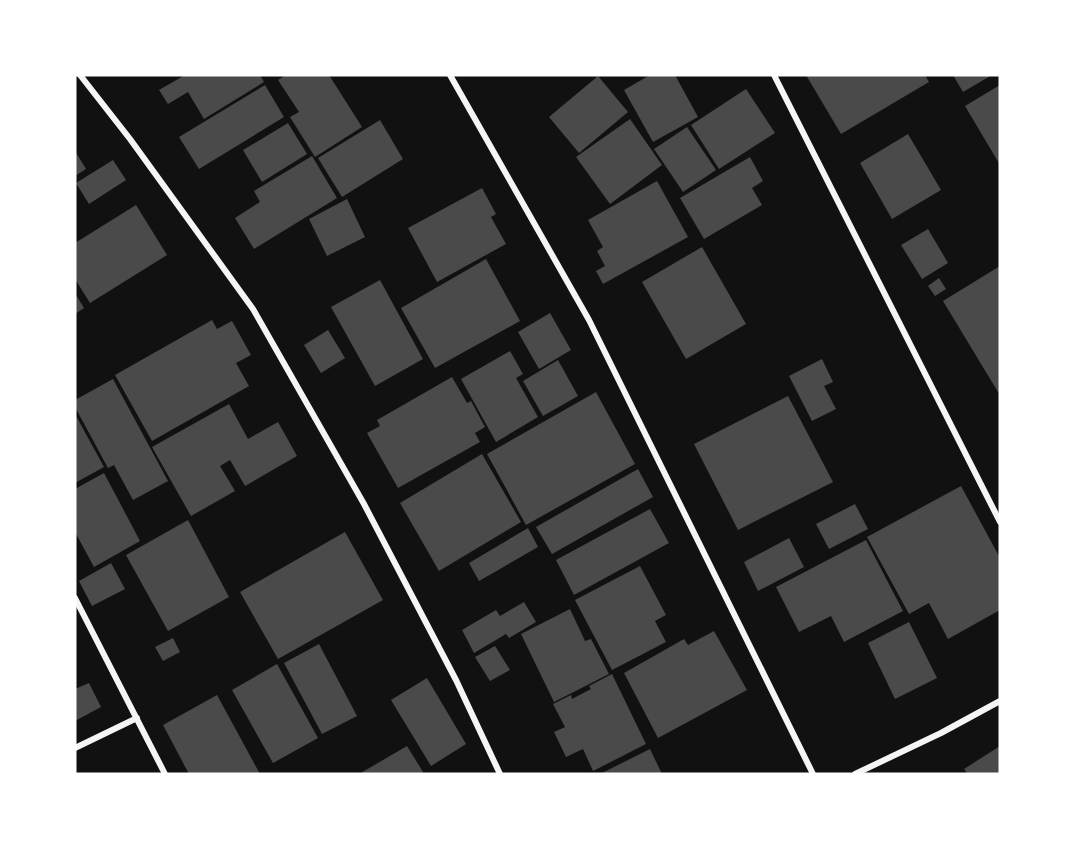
<svg xmlns="http://www.w3.org/2000/svg" width="1075" height="849" font-family="'Roboto Condensed',sans-serif">
<rect width="100%" height="100%" fill="#111"/>
<path fill="#4a4a4a" d="M185,75H260L264,82L204,119L188,92L168,104L159,90Z
M286,75H329L362,127L315,157L290,117L299,112L278,80Z
M650,75H675L698,117L653,142L624,90Z
M806,75H925L929,82L841,134Z
M953,75H992L963,92Z
M598,76L628,112L579,153L549,117Z
M265,85L284,117L199,169L179,137Z
M1000,85V165L965,106Z
M746,89L775,133L719,169L691,125Z
M630,119L662,165L610,204L576,157Z
M380,120L403,159L342,197L318,158Z
M288,123L307,154L262,182L243,150Z
M687,127L716,170L683,192L654,149Z
M908,134L941,190L892,219L860,163Z
M75,151L86,169L75,176Z
M312,156L337,198L254,249L235,218L260,202L254,191Z
M750,157L763,181L752,188L762,205L704,239L680,198Z
M113,160L126,180L89,204L76,183Z
M657,181L688,237L603,284L596,271L605,266L597,251L603,247L588,220Z
M482,188L496,214L491,217L506,244L437,282L408,228Z
M347,199L365,237L327,256L309,219Z
M136,205L167,255L90,303L75,279V243Z
M928,229L948,263L922,279L901,245Z
M702,247L746,324L686,359L642,282Z
M486,259L520,321L435,368L401,308Z
M1000,266V391L998,392L943,301Z
M939,278L946,289L935,296L928,286Z
M380,280L423,359L375,386L331,307Z
M75,293L84,308L75,314Z
M550,313L571,350L539,369L518,332Z
M212,320L217,329L232,321L251,355L236,363L249,386L152,441L115,375Z
M328,330L345,358L321,373L304,345Z
M510,351L523,374L516,378L538,417L496,442L461,379Z
M822,359L833,382L824,386L836,409L812,421L789,376Z
M558,360L578,396L543,416L523,381Z
M452,377L467,403L471,401L485,427L475,433L480,442L398,488L367,433L380,426L377,420Z
M113,379L168,481L133,500L114,465L108,468L75,407V400Z
M596,392L635,464L526,525L487,454Z
M788,396L833,482L738,530L694,444Z
M229,404L248,439L278,422L297,456L245,486L230,460L220,466L235,491L191,516L152,447Z
M75,414L104,467L75,483Z
M482,454L521,522L439,571L400,503Z
M638,469L653,497L552,554L536,527Z
M104,473L140,541L94,567L75,532V489Z
M961,486L1000,558V610L948,639L929,603L909,614L867,537Z
M855,504L868,529L829,549L816,524Z
M650,509L669,543L574,595L556,560Z
M188,520L229,597L168,631L126,555Z
M528,528L538,547L479,581L469,563Z
M345,532L383,600L278,659L240,592Z
M789,538L804,567L758,591L744,562Z
M866,540L903,611L844,642L831,616L799,632L776,587Z
M111,563L125,589L92,606L79,581Z
M640,566L666,615L655,621L666,642L612,670L575,600Z
M524,602L536,622L509,638L506,634L474,653L462,630L496,610L500,616Z
M570,609L585,641L591,639L609,674L554,702L521,634Z
M909,622L937,678L895,699L868,643Z
M714,631L747,690L658,738L624,673L684,639L688,645Z
M173,638L180,652L163,661L155,647Z
M319,644L357,716L322,734L284,663Z
M495,646L510,670L490,681L475,657Z
M277,664L318,738L273,763L232,690Z
M612,674L646,744L593,771L583,749L566,757L554,732L565,727L553,704L571,695L572,699L591,689L589,686Z
M427,678L466,744L431,766L391,700Z
M89,683L101,707L75,721V689Z
M217,695L260,774H189L163,725Z
M407,746L423,772L419,774H359Z
M1000,746V774H968L964,769Z
M650,749L662,774H600Z"/>
<g fill="none" stroke-linecap="round" stroke-linejoin="round">
<path stroke="#f5f5f5" stroke-width="6" d="M80,75L130,139L253,309L364,504L456,680L500,774
M450,75L589,320L813,774
M774,75L1000,522
M75,598L165,774
M75,748L137,718
M855,774L941,733L1000,701"/>
</g>
<rect width="1075" height="849" fill="none" stroke="#ffffff" stroke-width="153"/>
</svg>
